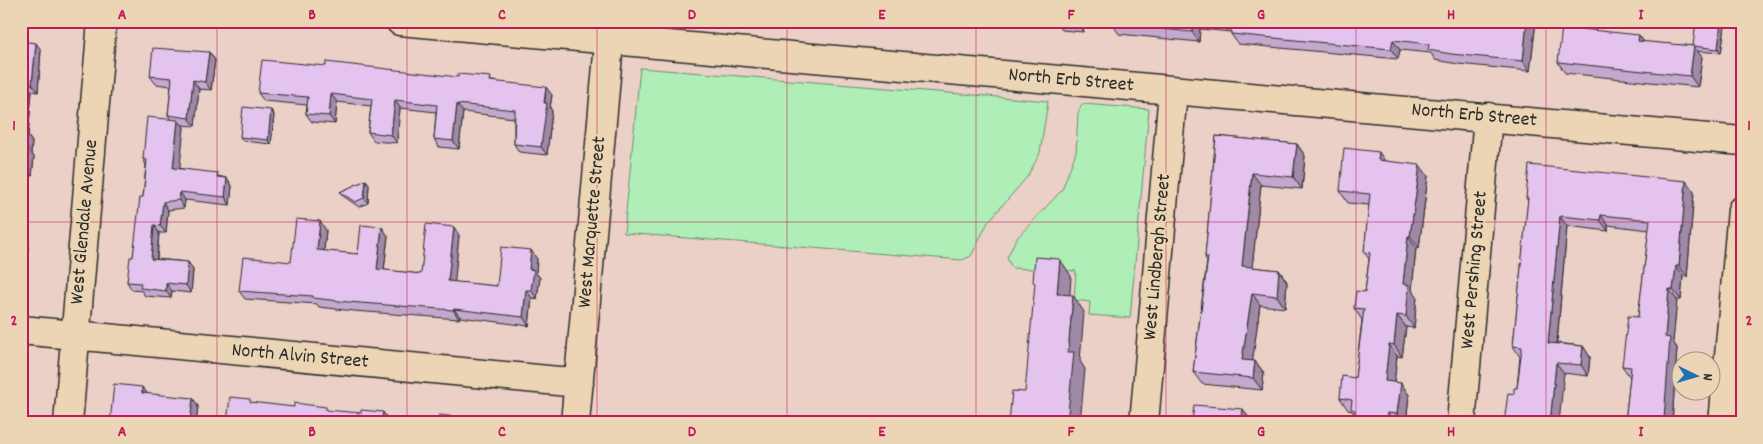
<svg xmlns="http://www.w3.org/2000/svg" width="1763" height="444" font-family="Dekko,sans-serif">
<rect width="100%" height="100%" fill="#ead0c6"/>
<filter id="ink" filterUnits="userSpaceOnUse"><feTurbulence type="fractalNoise" baseFrequency=".02" numOctaves="2"/><feDisplacementMap in="SourceGraphic" scale="10" xChannelSelector="R" yChannelSelector="G"/><feConvolveMatrix kernelMatrix="1 2 1 2 8 2 1 2 1" color-interpolation-filters="sRGB"/></filter>
<g filter="url(#ink)">
<path fill="#afefb7" stroke="#6d8d71" d="M640,68L1048,101L1040,153L1027,177L988,222L971,256L962,260L624,233Z
M1082,104L1149,109L1130,318L1089,315L1090,302L1074,300L1076,271L1012,268L1007,258L1016,239L1062,190L1076,152L1078,113Z"/>
<g fill="none" stroke-linecap="round" stroke-linejoin="round">
<g stroke="#2b2b2b" stroke-width="31">
<path id="minor" d="M400,21L1742,141
M21,330L579,383
M68,423L102,21
M575,423L611,21
M1144,423L1173,91
M1461,423L1488,117
M1723,423L1742,210"/>
</g>
<path stroke="#2b2b2b" stroke-width="3" stroke-dasharray="1 4" stroke-linecap="butt" d="M965,423V420"/>
<use href="#minor" stroke="#ecd5b4" stroke-width="28"/>
</g>
<path fill="#c4a8ce" stroke="#2b2b2b" d="M983,21H997V23Z
M1053,21H1084L1083,32L1062,30L1056,21Z
M1086,21H1536L1530,71L1458,64L1435,60L1431,53L1400,50L1398,59L1238,44L1231,34V32L1200,29L1199,42L1119,34L1112,24Z
M1725,26L1721,53L1697,51L1702,57L1698,87L1565,73L1558,62L1644,42L1693,46Z
M21,41L41,50L38,92L32,91L28,136L32,142L31,153L34,157L32,176L26,175L21,225Z
M209,52L215,60L211,90L199,89L195,126L182,125L184,127L179,168L227,178L232,186L230,205L185,200L184,208L168,210L166,233H159L157,259L188,262L193,270L191,293L172,291L171,298L145,296L142,291L132,290L127,282L133,257L143,197L146,165L143,159L170,119L168,115L171,86L156,84L150,76Z
M326,66L493,81L552,95L550,108L552,111L547,155L519,152L514,144V118L463,112L459,149L439,147L434,139L436,112L400,108L397,143L374,141L368,132L371,106L337,102L335,124L312,122L306,114L307,105L264,101L258,93Z
M271,110L274,115L271,144L243,141L240,137Z
M1216,136L1297,144L1305,156L1302,189L1261,185L1252,267L1279,270L1287,282L1285,308L1260,305L1252,361H1255L1264,373L1262,390L1202,384L1193,372L1207,261L1205,257Z
M1385,161L1428,176L1419,248H1416L1412,290L1417,297L1414,328L1406,327L1402,357L1397,356L1394,382L1401,383L1409,395L1406,423H1354V414L1352,411L1348,410L1340,398L1355,378L1362,320L1354,308L1365,292L1369,259L1364,252L1369,205L1348,203L1340,191Z
M366,180L369,184L368,203L359,207L343,196L340,192Z
M1686,181L1694,192L1687,277L1683,276L1681,300H1677L1675,317L1673,342L1677,348L1672,423H1625L1630,377L1622,366L1638,317L1649,230L1608,225V231L1567,226L1557,343L1583,346L1590,357L1588,376L1564,373L1514,394L1517,388L1520,357L1513,346L1528,201L1526,198Z
M326,230L324,251L358,254L388,236L384,270L421,274L459,235L454,282L497,286L537,259L536,273L540,278L537,299L532,298L529,326L460,317L459,319L354,311L319,307L317,304L245,299L239,291L291,262Z
M142,387L147,394L198,406L196,423H110Z"/>
<path fill="#a088a7" stroke="#2b2b2b" d="M1076,21H1084L1083,32L1076,22Z
M1193,21H1195L1200,29L1199,42L1192,32Z
M1527,21H1536L1530,71L1523,61Z
M1721,21L1725,26L1721,53L1718,49Z
M1639,35L1647,46L1638,41Z
M1393,40L1400,50L1398,59L1391,49Z
M36,43L41,50L38,92L32,84Z
M1694,46L1702,57L1698,87L1690,76Z
M209,52L215,60L211,90L205,82Z
M193,80L199,89L195,126L189,118Z
M26,83L32,91L28,136L32,142L31,153L34,157L32,176L26,168L22,133Z
M546,87L552,95L550,108L552,111L547,155L541,147Z
M331,94L337,102L335,124L329,116Z
M395,100L400,108L397,143L391,135Z
M457,104L463,112L459,149L453,141Z
M271,110L274,115L271,144L268,140Z
M178,120L184,127L179,176L173,168Z
M1297,144L1305,156L1302,189L1293,177Z
M1379,152L1387,164L1378,160Z
M1420,165L1428,176L1419,248L1410,236Z
M21,168L26,175L21,225Z
M1252,173L1261,185L1251,278L1242,266Z
M227,178L232,186L230,205L225,197Z
M366,180L369,184L368,203L364,198Z
M1686,181L1694,192L1687,277L1679,266Z
M180,192L185,200L184,208L179,200Z
M163,202L168,210L166,233L160,226Z
M1601,215L1608,225V231L1600,220Z
M1560,216L1567,226L1556,353L1548,343Z
M320,221L326,230L323,259L317,250Z
M154,225L159,233L156,266L151,259Z
M382,227L388,236L383,278L377,269Z
M454,227L459,235L454,289L448,281Z
M23,231L29,239L25,281L21,276V250Z
M1408,236L1416,248L1412,290L1417,297L1414,328L1406,316L1403,284Z
M531,250L537,259L536,273L540,278L537,299L531,290L529,269Z
M1060,259L1071,276L1069,310L1057,294Z
M188,262L193,270L191,293L186,285Z
M1676,266L1683,276L1681,300L1673,290Z
M1279,270L1287,282L1285,308L1277,296Z
M166,283L172,291L171,298L166,291Z
M1669,289L1677,300L1673,342L1677,348L1672,423H1666L1664,419L1665,337Z
M526,290L532,298L529,326L523,317Z
M1252,293L1260,305L1251,372L1242,360Z
M1073,295L1084,312L1080,361L1085,369L1080,423H1067L1068,352Z
M454,309L460,317L459,319L453,310Z
M1397,315L1406,327L1402,357L1394,345Z
M1389,344L1397,356L1393,393L1385,381Z
M1583,346L1590,357L1588,376L1581,365Z
M1255,361L1264,373L1262,390L1253,378Z
M1556,363L1564,373L1559,423H1550Z
M1401,383L1409,395L1406,423H1403L1397,414Z
M142,387L148,394L142,393Z
M193,398L198,406L196,423H190Z
M1243,409L1251,421V423H1241Z
M383,412L388,420V418L392,423L382,417Z
M1387,413L1394,423H1386Z"/>
<path fill="#e4c3ef" stroke="#2b2b2b" d="M1112,21H1193L1192,32L1112,24Z
M1214,21H1527L1523,61L1451,54L1428,50L1429,44L1393,40L1391,49L1231,34L1232,23Z
M1696,21H1721L1718,49L1693,46Z
M1562,27L1639,35L1638,41L1694,46L1690,76L1558,62Z
M21,41L36,43L32,84L26,83L22,133L27,134L25,148L28,149L26,168L21,167Z
M153,48L209,52L205,82L193,80L189,118L168,115L172,78L150,76Z
M262,60L326,66V62L458,77V74L491,77L490,81L546,87L544,103H547L541,147L514,144L515,110L457,104L453,141L434,139L437,105L395,100L391,135L368,132L372,99L331,94L329,116L306,114L308,97L258,93Z
M243,107L271,110L268,140L240,137Z
M147,117L178,120L173,168L218,173L217,177L227,178L225,197L180,192L179,200L163,202L160,226L154,225L151,259L188,262L186,285L166,283V291L140,288L141,283L127,282L130,257H133L140,197H143L147,160L143,159Z
M1216,136L1297,144L1293,177L1252,173L1242,266L1279,270L1277,296L1252,293L1242,360L1255,361L1253,378L1193,372L1208,257H1205Z
M1344,148L1379,152L1378,160L1420,165L1410,236H1408L1403,284L1409,285L1406,316L1397,315L1394,345L1389,344L1385,381L1401,383L1397,414L1387,413L1386,423H1354L1355,410L1351,409L1352,400L1340,398L1342,376L1355,378L1364,309L1354,308L1356,291L1365,292L1370,253L1364,252L1370,194L1340,191Z
M1529,165L1686,181L1679,266H1676L1673,290L1669,289L1665,337L1670,338L1664,419H1660L1659,423H1625L1631,367L1622,366L1628,316L1638,317L1650,220L1601,215L1600,220L1560,216L1548,343L1583,346L1581,365L1556,363L1550,423H1504L1508,393L1514,394V388H1517L1522,347L1513,346L1528,198H1526Z
M366,180L364,198L355,202L340,192Z
M296,219L320,221L317,250L358,254L361,225L382,227L377,269L421,274L426,224L454,227L448,281L497,286L501,247L531,250L529,269L534,270L531,290H526L523,317L454,309L453,310L348,302L313,298V296L239,291L243,257L291,262Z
M21,231H23L21,250Z
M1035,257L1060,259L1057,294L1073,295L1068,352H1074L1067,423H1009L1012,391L1025,392L1035,283L1033,282Z
M114,384L142,387V393L193,398L190,423H172L139,420V423H110Z
M230,397L250,399V402L294,407V403L326,407V410L361,413V410L383,412L382,417L388,418V421L403,423H227Z
M1194,405L1243,409L1241,423H1192Z
M439,415L511,423H438Z"/>
</g>
<path fill="none" stroke="#c2185b" stroke-width="1" stroke-opacity="0.55" d="M217,21V423M407,21V423M597,21V423M787,21V423M976,21V423M1166,21V423M1356,21V423M1546,21V423M21,222H1742"/>
<g text-anchor="middle" dominant-baseline="central" stroke-width="4" stroke-linejoin="round" paint-order="stroke">
<g font-size="20" fill="#2b2b2b" stroke="#ecd5b4">
<text transform="translate(1071 81) rotate(5)">North Erb Street</text>
<text transform="translate(1474 116) rotate(5)">North Erb Street</text>
<text transform="translate(85 222) rotate(-85)">West Glendale Avenue</text>
<text transform="translate(593 222) rotate(-85)">West Marquette Street</text>
<text transform="translate(1158 257) rotate(-85)">West Lindbergh Street</text>
<text transform="translate(1475 270) rotate(-85)">West Pershing Street</text>
<text transform="translate(300 357) rotate(5)">North Alvin Street</text>
</g>
</g>
<rect width="1763" height="444" fill="none" stroke="#ecd5b4" stroke-width="55"/>
<g transform="translate(1696 376) rotate(95)"><circle r="24" fill="#ecd5b4" stroke="#9f917d"/>
<path d="M0-4L9 19L0 12L-9 19Z" fill="#1f6fb2"/>
<text y="-8" font-size="14" font-weight="bold" text-anchor="middle" fill="#2b2b2b">N</text>
</g>
<rect x="28" y="28" width="1708" height="388" fill="none" stroke="#c2185b" stroke-width="2"/>
<g font-size="16" text-anchor="middle" font-weight="bold" fill="#c2185b">
<text x="122" y="19">A</text>
<text x="312" y="19">B</text>
<text x="502" y="19">C</text>
<text x="692" y="19">D</text>
<text x="882" y="19">E</text>
<text x="1071" y="19">F</text>
<text x="1261" y="19">G</text>
<text x="1451" y="19">H</text>
<text x="1641" y="19">I</text>
<text x="14" y="130">1</text>
<text x="1749" y="130">1</text>
<text x="14" y="325">2</text>
<text x="1749" y="325">2</text>
<text x="122" y="436">A</text>
<text x="312" y="436">B</text>
<text x="502" y="436">C</text>
<text x="692" y="436">D</text>
<text x="882" y="436">E</text>
<text x="1071" y="436">F</text>
<text x="1261" y="436">G</text>
<text x="1451" y="436">H</text>
<text x="1641" y="436">I</text>
</g>
</svg>
